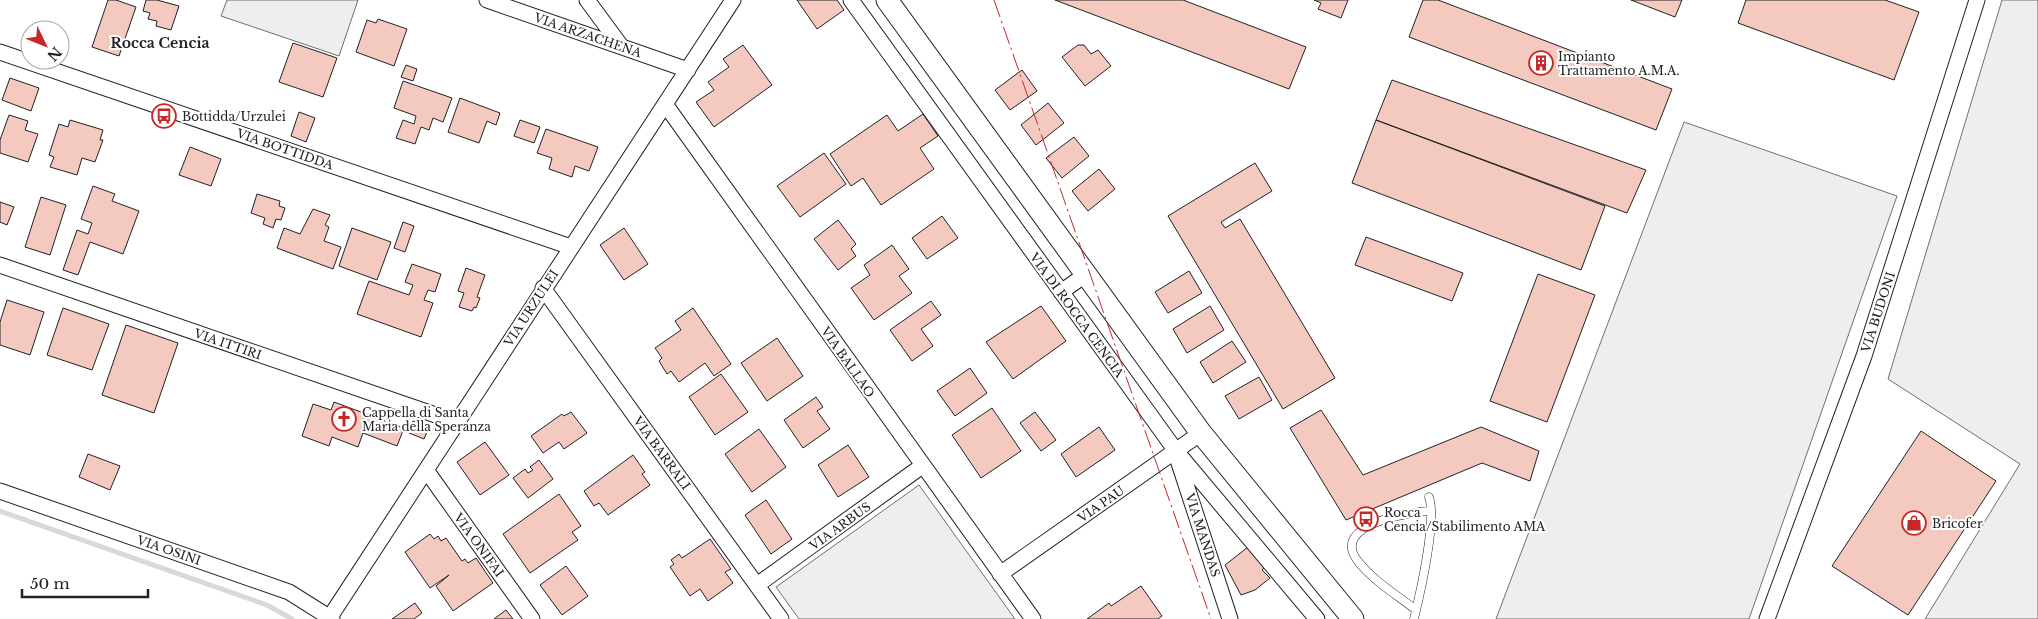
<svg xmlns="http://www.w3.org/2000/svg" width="2038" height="619" font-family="'Libre Baskerville',serif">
<rect width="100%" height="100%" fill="#fff"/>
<path fill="#eee" stroke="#6f6f6f" d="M227,0H358L339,56L221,16Z
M2002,0H2038V619H1925L2020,464L1888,379Z
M1684,122L1897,196L1749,619H1496Z
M919,485L1015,619H799L776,587Z"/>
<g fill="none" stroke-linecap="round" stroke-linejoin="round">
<path stroke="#d9d9d9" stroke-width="5" d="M0,511L267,605L292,619"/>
</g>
<path fill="#f3c9c0" stroke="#222" d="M108,0H116L136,7L119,56L92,47Z
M146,0H157L179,6L171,30L156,26L157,21L148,19L150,13L143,11Z
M797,0H837L844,10L817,29Z
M1055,0H1183L1306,47L1289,89Z
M1314,0H1348L1341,18L1318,9L1321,3Z
M1423,0H1438L1672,89L1656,130L1409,37Z
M1631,0H1682L1675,17Z
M1746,0H1885L1919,12L1894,80L1738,23Z
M378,19L407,29L394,66L356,52L367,20L376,23Z
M293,43L337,58L323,97L279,82Z
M743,45L772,85L714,127L696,102L714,90L708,82L729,67L723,59Z
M1078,45H1084L1091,54L1098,50L1111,66L1085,86L1062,57Z
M406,65L417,69L413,81L401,77Z
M1022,70L1037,91L1010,110L995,90Z
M10,78L39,88L31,111L2,100Z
M1392,80L1646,170L1627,213L1376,120Z
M403,81L452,98L443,122L433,118L429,130L421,127L415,144L396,138L403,120L414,124L416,116L394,108Z
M460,98L500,113L496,125L487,121L479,143L448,132Z
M1048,103L1064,123L1036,145L1021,125Z
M299,112L315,118L306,142L291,136Z
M923,114L938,136L920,148L934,169L881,205L863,178L851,186L830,154L887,115L898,131Z
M9,115L28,121L25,130L38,134L28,162L0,153V140Z
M70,120L103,130L100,140H103L95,162L82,158L77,175L50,167L54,157L49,155L59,124L68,127Z
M520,120L540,127L534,143L514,136Z
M1376,120L1605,206L1581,270L1352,183Z
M546,129L598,147L589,171L575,166L572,177L549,169L552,158L537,153Z
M1074,137L1089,156L1062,178L1046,158Z
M190,147L221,159L211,186L179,175Z
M824,153L846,184L800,217L777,186Z
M1255,163L1272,191L1221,222L1225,228L1240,219L1335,378L1283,409L1168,216Z
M1099,169L1115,189L1088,211L1072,191Z
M93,186L115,194L112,201L139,211L123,254L90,242L78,275L63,270L77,230L88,234L92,223L81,219Z
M257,194L280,201L279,206L285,208L281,220L276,219L273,228L263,224L265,218L251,213Z
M41,197L66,205L50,255L25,247Z
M0,202L14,207L7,225L0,222Z
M313,209L330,215L325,225L329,227L324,241L341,247L333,269L277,248L284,228L300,234Z
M942,216L958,238L927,259L912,238Z
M838,220L856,244L851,249L856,256L838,270L814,239Z
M403,222L414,226L405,252L394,248Z
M352,228L391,242L377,280L339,266Z
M624,228L648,264L624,280L600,245Z
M1366,237L1463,273L1452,301L1355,265Z
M892,245L909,269L899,276L912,293L874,320L851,288L870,275L864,265Z
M412,264L441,274L435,292L428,290L424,300L433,303L421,337L357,314L369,281L409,295L413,285L405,282Z
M466,268L485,275L477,297L480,298L476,308L474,307L472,311L459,307L464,293L458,291Z
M1189,271L1202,293L1168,313L1155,292Z
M1538,274L1595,295L1547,422L1490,401Z
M7,300L44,312L30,355L0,345V322Z
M931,301L941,315L921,329L933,346L912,361L890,330Z
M1041,306L1066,341L1013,379L986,342Z
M1210,306L1224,330L1187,353L1173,329Z
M63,308L109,324L92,370L47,355Z
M693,308L731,364L714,376L705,363L679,382L671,371L667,374L659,361L662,358L655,348L681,330L675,321Z
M126,325L178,343L154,413L102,395Z
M777,338L803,376L767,401L741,363Z
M1232,341L1246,362L1213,383L1200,362Z
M970,368L987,393L955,416L937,391Z
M721,374L748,412L715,435L689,397Z
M1259,377L1272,400L1239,419L1225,396Z
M816,397L823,407L817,411L830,429L803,448L784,420Z
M334,402L404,428L397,446L363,433L358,447L332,437L329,446L302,436L313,404L331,410Z
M992,408L1021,451L981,478L952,435Z
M1321,410L1363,475L1481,427L1539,451L1530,481L1482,463L1346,520L1290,428Z
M571,412L587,433L564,449L559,442L543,453L531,436L562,414L564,416Z
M1035,412L1056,440L1041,451L1020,423Z
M413,421L429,427L424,439L409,433Z
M1099,427L1115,450L1076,477L1061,454Z
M759,429L786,467L752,492L725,454Z
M1921,431L1996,481L1908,615L1832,566Z
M485,442L509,475L480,495L457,462Z
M848,445L869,477L838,497L818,465Z
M88,454L120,466L110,490L79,477Z
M633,455L645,472L642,474L650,485L608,515L599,503L594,506L584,491Z
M539,460L553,479L528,498L513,478L525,469L528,473L533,470L530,467Z
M559,494L581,526L572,532L578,540L530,573L503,534Z
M766,500L792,539L771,554L745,515Z
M430,534L434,539L438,536L441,541L446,538L462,561L465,559L468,563L476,558L493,583L453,611L436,586L449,575L430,588L405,552Z
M710,539L731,569L725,572L733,583L708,601L700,589L690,596L670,567L674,564L671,560L679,554L682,558Z
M1248,547L1265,567L1262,570L1270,578L1255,590L1241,595L1225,565Z
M566,566L588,596L562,615L540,585Z
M1141,586L1162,616L1158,619H1087L1109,603L1111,606Z
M415,603L422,613L414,619H392Z
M506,610L513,619H494Z"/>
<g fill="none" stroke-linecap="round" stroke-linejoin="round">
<g stroke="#222" stroke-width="9">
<path id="service" d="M1416,610C1397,595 1372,580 1357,560C1331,524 1410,512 1431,511
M1414,619C1420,594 1437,520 1429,497"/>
</g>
<g stroke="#222" stroke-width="17">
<path id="minor" d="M487,0L688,70
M587,0L621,46
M851,0L1176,451L1317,619
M0,52L571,247
M665,104L1033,619
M0,265L456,422
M543,288L781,619
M1061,292L1085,275
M1178,460L1230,619
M426,470L532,619
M0,491L289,592L332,619
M1000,574L1201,433
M757,585L922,466
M330,617L733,0
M1767,619L1864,356L1977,0"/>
</g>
<g stroke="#222" stroke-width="23">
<path id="secondary" d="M887,0L1201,433L1353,619"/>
</g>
<use href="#service" stroke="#fff" stroke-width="8"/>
<use href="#minor" stroke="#fff" stroke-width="15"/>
<use href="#secondary" stroke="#fff" stroke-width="21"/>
<path stroke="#c62828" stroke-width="1" stroke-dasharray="18 4 2.5 4" stroke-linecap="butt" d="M994,0L1211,619"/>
</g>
<defs>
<g id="building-ring" transform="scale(1.25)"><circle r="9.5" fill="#fff" stroke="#c62828" stroke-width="1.5"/><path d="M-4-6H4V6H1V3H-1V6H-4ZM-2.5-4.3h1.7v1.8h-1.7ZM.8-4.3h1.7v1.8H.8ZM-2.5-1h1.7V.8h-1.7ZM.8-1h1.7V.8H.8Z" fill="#c62828"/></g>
<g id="bus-ring" transform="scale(1.25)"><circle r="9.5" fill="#fff" stroke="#c62828" stroke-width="1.5"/><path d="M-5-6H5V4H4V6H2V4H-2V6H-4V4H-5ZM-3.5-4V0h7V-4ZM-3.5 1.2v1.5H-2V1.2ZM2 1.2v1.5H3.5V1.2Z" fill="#c62828"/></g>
<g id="church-ring" transform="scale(1.25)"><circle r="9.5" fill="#fff" stroke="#c62828" stroke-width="1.5"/><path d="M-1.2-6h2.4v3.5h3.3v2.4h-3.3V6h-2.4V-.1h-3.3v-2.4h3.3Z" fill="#c62828"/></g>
<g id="shop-ring" transform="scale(1.25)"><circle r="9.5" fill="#fff" stroke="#c62828" stroke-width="1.5"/><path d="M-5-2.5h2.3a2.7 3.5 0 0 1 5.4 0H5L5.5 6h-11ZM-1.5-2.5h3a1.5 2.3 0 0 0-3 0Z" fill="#c62828"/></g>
</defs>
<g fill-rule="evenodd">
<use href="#building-ring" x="1541" y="63"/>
<use href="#bus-ring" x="164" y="116"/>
<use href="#church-ring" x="344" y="419"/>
<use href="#bus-ring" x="1366" y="519"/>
<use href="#shop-ring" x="1914" y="523"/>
</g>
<g text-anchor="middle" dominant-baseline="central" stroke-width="4" stroke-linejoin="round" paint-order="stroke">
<g font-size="12" fill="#222" stroke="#fff">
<text transform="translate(588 35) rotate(19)">VIA ARZACHENA</text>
<text transform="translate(285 149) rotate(19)">VIA BOTTIDDA</text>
<text transform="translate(531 308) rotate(-57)">VIA URZULEI</text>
<text transform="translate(1878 312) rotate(-72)">VIA BUDONI</text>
<text transform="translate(1077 315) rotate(54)">VIA DI ROCCA CENCIA</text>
<text transform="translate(228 344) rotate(19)">VIA ITTIRI</text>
<text transform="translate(848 362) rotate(55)">VIA BALLAO</text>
<text transform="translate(662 453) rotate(54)">VIA BARRALI</text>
<text transform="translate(1101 504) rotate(-35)">VIA PAU</text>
<text transform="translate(840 526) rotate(-36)">VIA ARBUS</text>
<text transform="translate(1203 535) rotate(72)">VIA MANDAS</text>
<text transform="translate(479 545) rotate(54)">VIA ONIFAI</text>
<text transform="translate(169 550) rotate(19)">VIA OSINI</text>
</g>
<g font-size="12" fill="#222" stroke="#fff" text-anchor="start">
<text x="1558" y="56">Impianto<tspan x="1558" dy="14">Trattamento A.M.A.</tspan></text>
<text x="182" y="116">Bottidda/Urzulei</text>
<text x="362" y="412">Cappella di Santa<tspan x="362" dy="14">Maria della Speranza</tspan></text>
<text x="1384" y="512">Rocca<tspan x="1384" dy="14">Cencia/Stabilimento AMA</tspan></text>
<text x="1932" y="523">Bricofer</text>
</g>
<g font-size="14" font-weight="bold" fill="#222" stroke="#fff">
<text x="160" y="43">Rocca Cencia</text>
</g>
</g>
<g transform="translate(45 45) rotate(133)"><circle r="24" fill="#ffffff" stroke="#a7a7a7"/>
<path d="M0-4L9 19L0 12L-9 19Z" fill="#c62828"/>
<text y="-8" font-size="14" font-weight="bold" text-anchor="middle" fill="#222222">N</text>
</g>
<path d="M22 589v8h126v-8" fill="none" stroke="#222222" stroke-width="2.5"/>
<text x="30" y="589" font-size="15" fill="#222222" stroke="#ffffff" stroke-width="4" paint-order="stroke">50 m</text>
</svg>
